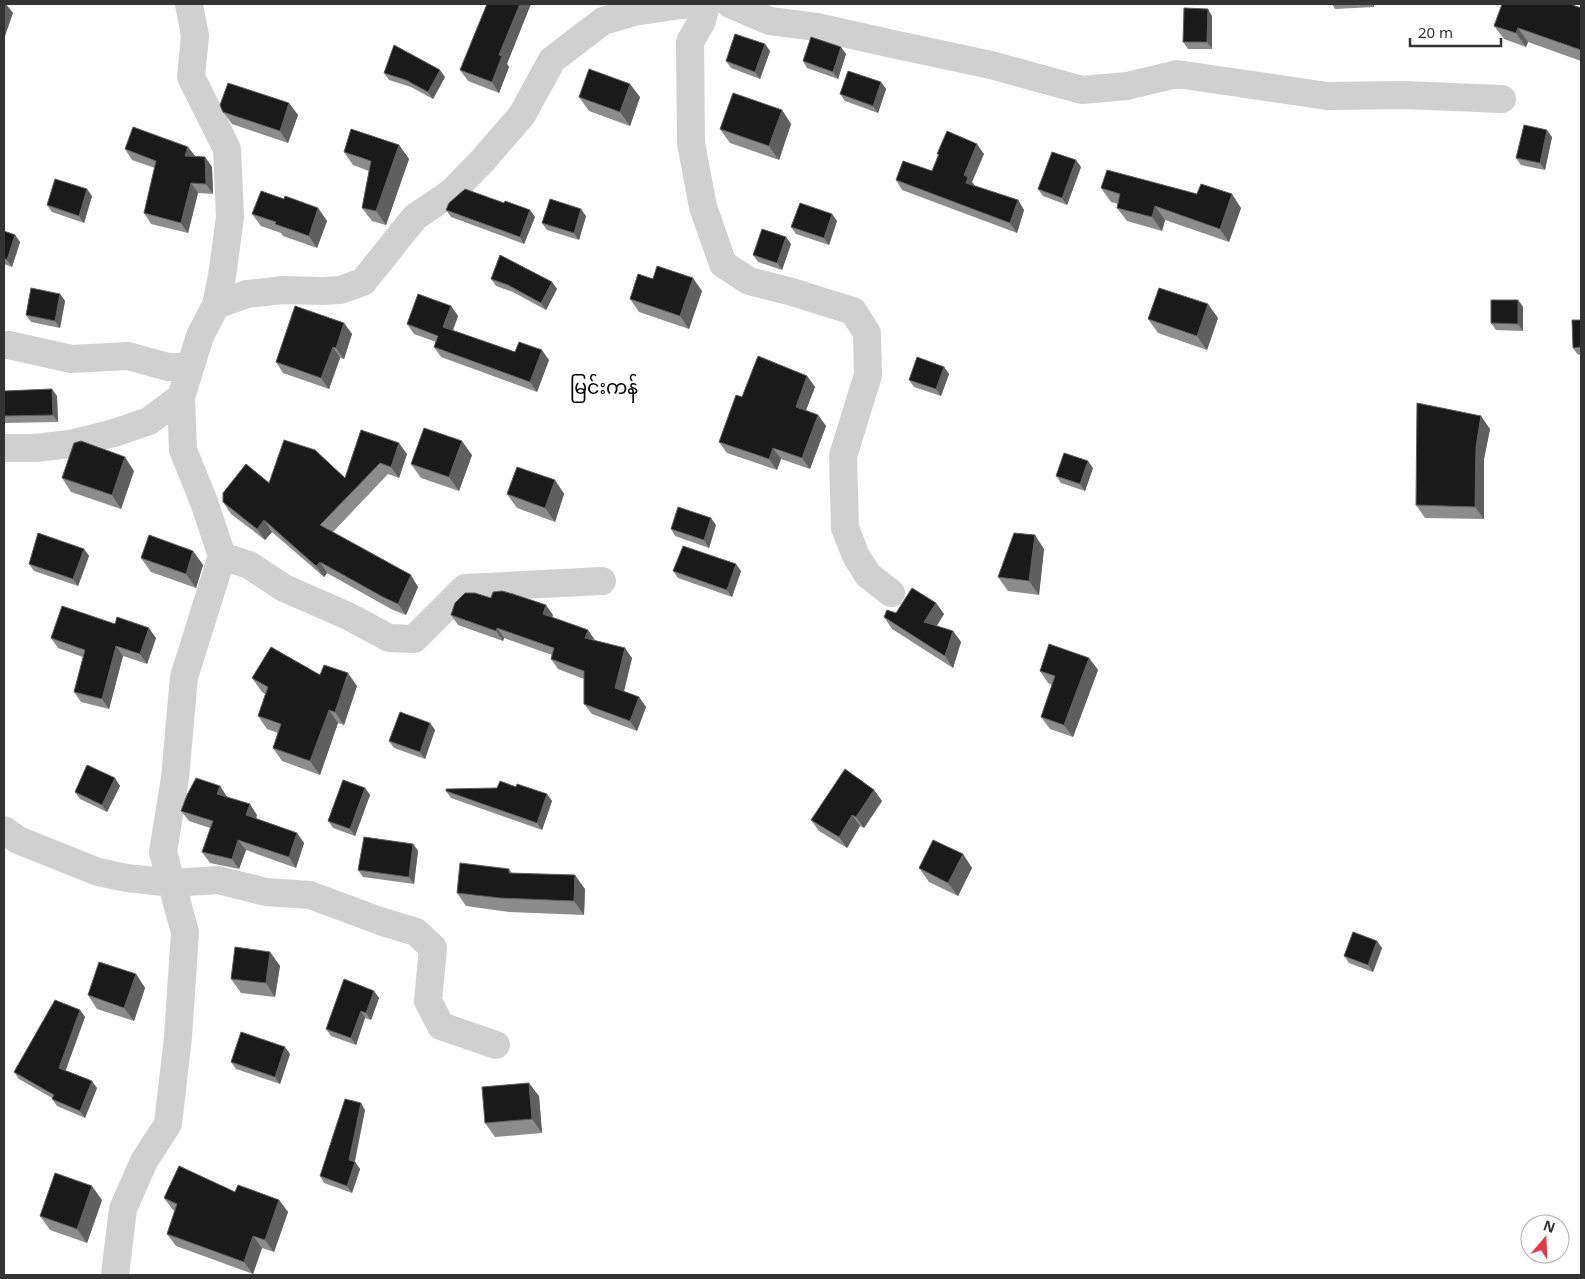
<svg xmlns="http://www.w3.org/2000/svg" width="1585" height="1279" font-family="'Noto Sans','Noto Sans Myanmar',sans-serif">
<rect width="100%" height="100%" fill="#fff"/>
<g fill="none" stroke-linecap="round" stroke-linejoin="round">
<path stroke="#d0d0d0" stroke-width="28" d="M706,4L702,21L690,42L691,143L703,207L723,264L749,281L792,292L853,311L867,333L868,375L843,456L845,528L856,556L868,575L891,593
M730,4L770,21L817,27L888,43L991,65L1082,90L1127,86L1177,74L1327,96L1405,95L1502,99
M216,305L247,294L283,290L323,291L340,290L363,282L415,217L452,192L483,160L522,115L552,60L603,21L634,12L688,4
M4,345H9L71,359L128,356L168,367H179L191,364
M4,448H35L70,444L114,433L149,421L181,397
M222,556L249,565L284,588L348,616L389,638L414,639L465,588L602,581
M4,830L18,840L98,872L127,878L173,883L218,880L266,892L310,895L380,921L416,932L433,948L428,1001L441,1026L496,1045
M115,1275L123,1209L144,1161L168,1124L178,1037L185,932L163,852L175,778L184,677L222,556L204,502L183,450L181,397L200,336L216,305L222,276L230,217L227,149L191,77L195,36L189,4"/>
</g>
<path fill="#8c8c8c" d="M1332,4H1374V7L1335,9Z
M1581,8V61L1528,42L1526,47L1504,39L1494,26Z
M1212,16V49H1188L1183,42Z
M765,44L770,51L760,79L731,68L726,61Z
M846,54L838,79L807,68L803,61Z
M507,64L509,67L499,93L468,81L460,70Z
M384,73L445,77L433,99L411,87L389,80Z
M881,82L886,89L878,113L845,101L840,94Z
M579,97H640L630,126L589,111Z
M289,103L298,115L288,143L232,124L223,112Z
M782,110L791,124L779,160L730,143L720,129Z
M1552,137L1545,170L1521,165L1516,158Z
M399,145L409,159L386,225L372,221L362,208L369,171L353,165L344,152Z
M125,149L205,157L212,167L213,194L198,193L188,233L151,224L144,213L155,168L132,160Z
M937,154H984L972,182L975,186L1018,200L1024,210L1017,233L902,190L896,180L932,171L938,155Z
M1081,167L1067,205L1043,196L1038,189Z
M1101,188L1241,208L1229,242L1165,220L1162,231L1127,221L1117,208L1118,204L1111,202Z
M92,196L84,223L52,212L47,205Z
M504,203L530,210L535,217L524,244L451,217L446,210Z
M318,208L327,221L317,248L283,236L281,233L261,226L252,214Z
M832,214L837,221L829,245L796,234L791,227Z
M586,216L579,240L547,230L542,223Z
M4,231L15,235L20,242L12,267L4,264Z
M791,244L782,270L758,262L753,255Z
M491,279L552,282L557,289L546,310L513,292L496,286Z
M653,279L702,291L689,329L639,312L630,299Z
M60,294L65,301L60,328L31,322L26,315Z
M1518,300L1523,307V331L1496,330L1491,323Z
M451,306L458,316L453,331L515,352L549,360L537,392L441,357L434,347L436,342L414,334L407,324Z
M1218,318L1207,350L1158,333L1148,319Z
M1581,320V354L1578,355L1573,348Z
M344,323L352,334L344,359L340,358L329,389L283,373L276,362Z
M944,367L949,374L941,396L914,387L909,380Z
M807,376L815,387L806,410L818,415L826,426L810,469L781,459L777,470L727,453L719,442L742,397Z
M4,391L57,396L58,422L4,423Z
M1490,429L1484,459V519L1425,518L1416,505Z
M361,430L407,454L399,478L388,474L333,532L418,587L406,615L391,609L327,573L324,577L272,532L265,540L231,514L223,502L269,483L345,478Z
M472,455L459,491L421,478L411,464Z
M1093,468L1085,491L1061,483L1056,476Z
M134,471L121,509L71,492L62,478Z
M555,480L564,494L555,522L517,508L507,494Z
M716,525L709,548L675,536L671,529Z
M84,549L89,556L78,586L34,571L29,564Z
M1044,549L1039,595L1008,591L998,577Z
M193,551L203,565L196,588L151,572L141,558Z
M673,571H741L732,597L678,578Z
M491,598L553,615L552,617L595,641L632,658L624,692L639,697L646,707L637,731L592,714L584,704V679L558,669L551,659L552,655L504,638L503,641L458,625L451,615Z
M936,603L944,614L937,626L953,631L961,642L953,668L892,629L884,617L896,613Z
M51,638H156L147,664L123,656L109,709L81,702L74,692L83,657L58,648Z
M1089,658L1098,670L1073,737L1050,729L1041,717L1052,685L1048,683L1040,671Z
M320,675L357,686L344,725L338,723L320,775L282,761L273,748L278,733L267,729L258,716L265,694L262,692L252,678Z
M430,723L435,730L425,759L394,748L389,741Z
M120,786L107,812L80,799L75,792Z
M220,786L227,797L257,815L256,819L297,833L304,843L296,868L246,850L239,869L210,863L202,852L210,828L189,821L181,811Z
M516,787L547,794L552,801L542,830L451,798L446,791Z
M365,788L370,795L355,836L333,828L328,821Z
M874,790L882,801L864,828L860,826L847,848L819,831L811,820Z
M413,844L418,851L414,884L363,877L358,870Z
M963,854L972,868L958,896L929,882L919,868Z
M509,869L512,873L585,889L584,915L509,912L466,906L457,893Z
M1377,941L1382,948L1373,972L1349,963L1344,956Z
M270,952L280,966L275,997L241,993L231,979Z
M136,974L145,988L134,1021L97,1009L88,995Z
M374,991L379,998L371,1020L365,1018L356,1045L331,1036L326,1029Z
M80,1010L85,1017L65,1071L97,1088L85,1118L57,1106L52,1099V1098L19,1079L14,1072Z
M290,1054L280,1084L236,1069L231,1062Z
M539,1096L542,1133L495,1137L485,1123Z
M365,1110L355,1162L360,1169L352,1193L324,1183L320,1176Z
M235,1192L279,1200L288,1212L274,1252L262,1248L253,1274L176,1246L167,1234L175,1211L173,1210L164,1198Z
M102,1200L87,1243L50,1230L40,1216Z"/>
<path fill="#5f5f5f" d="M4,4H6L13,13L4,39Z
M520,4H531L507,64L509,67L499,93L492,82L499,55Z
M1208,9L1212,16V49L1207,42Z
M1518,28L1528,42L1526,47L1516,33Z
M765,44L770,51L760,79L755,72Z
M841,47L846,54L838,79L833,72Z
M440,70L445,77L433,99L428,92Z
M881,82L886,89L878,113L873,106Z
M630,84L640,97L630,126L620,112Z
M289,103L298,115L288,143L280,131Z
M782,110L791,124L779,160L769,146Z
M1547,130L1552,137L1545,170L1540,163Z
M977,144L984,154L972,182L975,186L966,183L964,175Z
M399,145L409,159L386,225L376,211Z
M188,147L196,157L185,156Z
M205,157L212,167L213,194L206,184Z
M1076,160L1081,167L1067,205L1062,198Z
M191,183L198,193L188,233L181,223Z
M87,189L92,196L84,223L79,216Z
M1232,194L1241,208L1229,242L1220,229Z
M1018,200L1024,210L1017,233L1010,223Z
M1155,206L1165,220L1162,231L1152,217Z
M318,208L327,221L317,248L309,236Z
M581,209L586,216L579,240L574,233Z
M530,210L535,217L524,244L520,237Z
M832,214L837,221L829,245L824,238Z
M15,235L20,242L12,267L7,260Z
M786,237L791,244L782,270L777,263Z
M693,278L702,291L689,329L680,316Z
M552,282L557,289L546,310L541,303Z
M60,294L65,301L60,328L55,321Z
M1518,300L1523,307V331L1518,324Z
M1208,304L1218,318L1207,350L1197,336Z
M451,306L458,316L450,337L443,327Z
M344,323L352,334L344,359L336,348Z
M333,347L340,358L329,389L321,378Z
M542,350L549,360L537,392L530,382Z
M944,367L949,374L941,396L936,389Z
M807,376L815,387L803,418L796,407Z
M52,389L57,396L58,422L53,415Z
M818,415L826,426L810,469L802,458Z
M1481,416L1490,429L1484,459V519L1475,507L1476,447Z
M462,441L472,455L459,491L449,477Z
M399,443L407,454L399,478L391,467Z
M773,448L781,459L777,470L769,459Z
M125,457L134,471L121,509L112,495Z
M1088,461L1093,468L1085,491L1080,484Z
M555,480L564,494L555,522L545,508Z
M711,518L716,525L709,548L704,540Z
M264,520L272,532L265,540L257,529Z
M1035,535L1044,549L1039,595L1029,581Z
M84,549L89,556L78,586L73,579Z
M193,551L203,565L196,588L186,574Z
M320,562L327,573L324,577L316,566Z
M736,564L741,571L732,597L727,590Z
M411,575L418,587L406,615L398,604Z
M936,603L944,614L932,633L924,622Z
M546,605L553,615L550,624L543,614Z
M149,628L156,638L147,664L140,654Z
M497,628L504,638L503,641L496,631Z
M588,630L595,640L585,638Z
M953,631L961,642L953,668L945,656Z
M116,646L123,656L109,709L102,699Z
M625,648L632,658L622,698L615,688Z
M1089,658L1098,670L1073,737L1064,725Z
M348,673L357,686L344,725L335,712Z
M639,697L646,707L637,731L630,721Z
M329,710L338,723L320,775L310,761Z
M430,723L435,730L425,759L420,752Z
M115,778L120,786L107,812L102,805Z
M220,786L227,797L217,794Z
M365,788L370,795L355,836L350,829Z
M874,790L882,801L864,828L856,817Z
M547,794L552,801L542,830L537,823Z
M250,804L257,815L254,826L246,815Z
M852,815L860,826L847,848L839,837Z
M297,833L304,843L296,868L289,857Z
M238,840L246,850L239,869L232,859Z
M413,844L418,851L414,884L409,877Z
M963,854L972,868L958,896L948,883Z
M575,875L585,889L584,915L574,901Z
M1377,941L1382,948L1373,972L1368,965Z
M270,952L280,966L275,997L266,983Z
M136,974L145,988L134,1021L124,1008Z
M374,991L379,998L371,1020L366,1013Z
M80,1010L85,1017L64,1075L59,1068Z
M361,1011L365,1018L356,1045L351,1038Z
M285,1047L290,1054L280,1084L275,1077Z
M92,1081L97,1088L85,1118L80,1111Z
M529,1083L539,1096L542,1133L532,1119Z
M361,1103L365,1110L354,1164L355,1162L360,1169L352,1193L347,1186L349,1160Z
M92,1186L102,1200L87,1243L77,1229Z
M279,1200L288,1212L274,1252L265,1240Z
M253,1236L262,1248L253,1274L244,1262Z"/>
<path fill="#1a1a1a" stroke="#5f5f5f" d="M487,4H520L499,55L502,56L492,82L460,70Z
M1502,4H1570L1581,8V50L1518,28L1516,33L1494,26Z
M1184,8L1208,9L1207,42H1183Z
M735,34L765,44L755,72L726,61Z
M811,37L841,47L833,72L803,61Z
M394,45L440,70L428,92L406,80L384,73Z
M589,69L630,84L620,112L579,97Z
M848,71L881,82L873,106L840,94Z
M228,83L289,103L280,131L223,112L220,105Z
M733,93L782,110L769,146L720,129Z
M1524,125L1547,130L1540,163L1516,158Z
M133,127L188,147L185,156L205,157L206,184L191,183L181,223L144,213L156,161L125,149Z
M351,129L399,145L376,211L362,208L371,161L344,152Z
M947,131L977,144L964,175L968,177L966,183L1018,200L1010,223L896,180L903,161L932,171L939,154H937Z
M1052,152L1076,160L1062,198L1038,189Z
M1107,170L1197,194L1201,184L1232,194L1220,229L1155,206L1152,217L1117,208L1120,194L1101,188Z
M55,179L87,189L79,216L47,205Z
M465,189L504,203L505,201L530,210L520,237L446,210L449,203Z
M261,191L284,199L285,196L318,208L309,236L275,224L276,222L252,214Z
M550,199L581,209L574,233L542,223Z
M800,203L832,214L824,238L791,227Z
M762,229L786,237L777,263L753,255Z
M4,231L15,235L7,260L4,258Z
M500,255L552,282L541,303L508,285L491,279Z
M657,266L693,278L680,316L630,299L638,274L653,279Z
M31,288L60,294L55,321L26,315Z
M1159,288L1208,304L1197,336L1148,319Z
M418,294L451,306L443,327L515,352L519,342L542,350L530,382L434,347L438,336L407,324Z
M1491,300H1518V324L1491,323Z
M295,306L344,323L336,348L333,347L321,378L276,362Z
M1572,320H1581V347L1573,348Z
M758,356L807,376L796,407L818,415L802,458L773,448L769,459L719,442L736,395L742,397Z
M917,357L944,367L936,389L909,380Z
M52,389L53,415L4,416V391Z
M1417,403L1481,416L1476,447L1475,507L1416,505Z
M424,428L462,441L449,477L411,464Z
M361,430L399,443L391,467L380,463L320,525L411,575L398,604L383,597L320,562L316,566L264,520L257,529L223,502V493L246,464L269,483L284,440L315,450L345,478Z
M81,441L125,457L112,495L62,478L74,443Z
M1064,453L1088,461L1080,484L1056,476Z
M517,467L555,480L545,508L507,494Z
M678,507L711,518L704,540L671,529Z
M38,533L84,549L73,579L29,564Z
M1014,533L1035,535L1029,581L998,577Z
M149,535L193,551L186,574L141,558Z
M683,546L736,564L727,590L673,571Z
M912,588L936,603L924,622L953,631L945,656L884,617L887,610L896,613Z
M502,591L513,594L546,605L543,614L588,630L585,638L625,648L615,688L639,697L630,721L584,704V671L551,659L554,648L497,628L496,631L451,615L455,603L465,593H475L491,598L493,592Z
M62,606L115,624L117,617L149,628L140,654L116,646L102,699L74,692L85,650L51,638Z
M1049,644L1089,658L1064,725L1041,717L1055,676L1040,671Z
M271,647L320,675L324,665L348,673L335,712L329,710L310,761L273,748L281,724L258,716L268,687L252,678Z
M400,712L430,723L420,752L389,741Z
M87,765L115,778L102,805L75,792Z
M845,769L874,790L856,817L852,815L839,837L811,820Z
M196,778L220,786L217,794L250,804L246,815L297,833L289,857L238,840L232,859L202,852L213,821L181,811L187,795Z
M343,780L365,788L350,829L328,821Z
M500,781L516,787L517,784L547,794L537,823L446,791V789L497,788Z
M364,837L413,844L409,877L358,870Z
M933,840L963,854L948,883L919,868Z
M460,863L509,869V873L575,875L574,901L500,898L457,893Z
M1353,932L1377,941L1368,965L1344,956Z
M235,947L270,952L266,983L231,979Z
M99,962L136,974L124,1008L88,995Z
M344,979L374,991L366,1013L361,1011L351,1038L326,1029Z
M55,1000L80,1010L59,1068L92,1081L80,1111L52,1099L54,1095L14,1072Z
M241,1032L285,1047L275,1077L231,1062Z
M529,1083L532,1119L485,1123L482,1087Z
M345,1099L361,1103L349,1160L355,1162L347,1186L320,1176Z
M179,1166L235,1192L238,1185L279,1200L265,1240L253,1236L244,1262L167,1234L177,1204L164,1198Z
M55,1173L92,1186L77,1229L40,1216Z"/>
<g text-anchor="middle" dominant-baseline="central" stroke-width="5" stroke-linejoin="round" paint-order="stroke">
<g font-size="19" fill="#000" stroke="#fff">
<text x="604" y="387">မြင်းကန်</text>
</g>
</g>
<rect width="1585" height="1279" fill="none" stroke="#333333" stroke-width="10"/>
<g transform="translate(1545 1239) rotate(19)"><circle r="24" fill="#ffffff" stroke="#adadad"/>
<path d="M0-4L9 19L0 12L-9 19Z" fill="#e63946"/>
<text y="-8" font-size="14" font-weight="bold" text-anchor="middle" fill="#333333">N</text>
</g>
<path d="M1410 38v8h91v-8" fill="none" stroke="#333333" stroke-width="2.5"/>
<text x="1418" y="38" font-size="15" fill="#333333" stroke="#ffffff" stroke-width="4" paint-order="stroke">20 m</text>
</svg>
